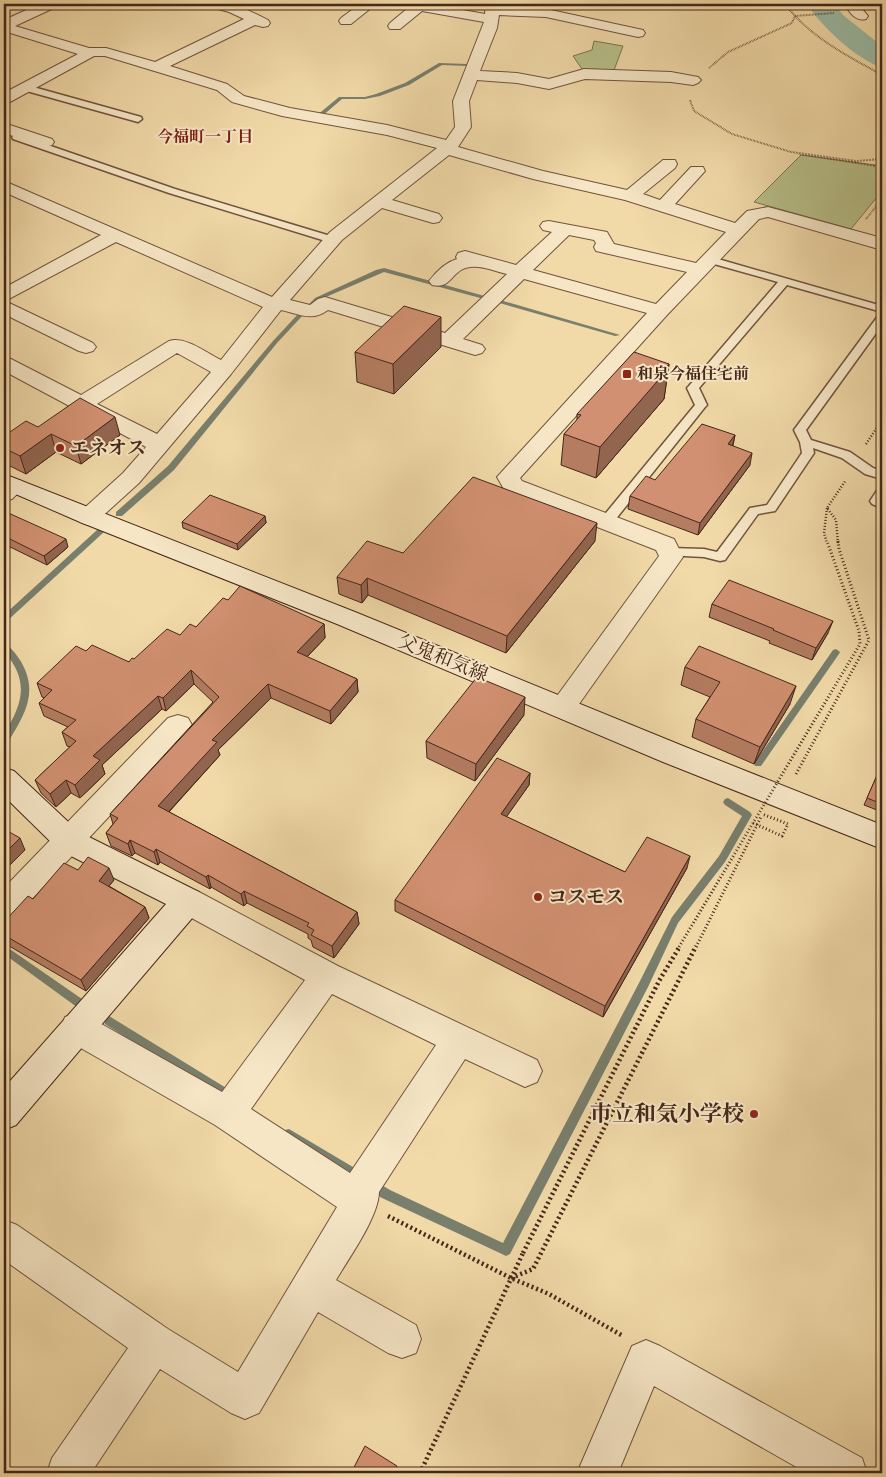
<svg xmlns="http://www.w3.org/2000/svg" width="886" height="1477" font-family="Cardo,'Noto Serif JP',serif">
<rect width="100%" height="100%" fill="#f1d9a8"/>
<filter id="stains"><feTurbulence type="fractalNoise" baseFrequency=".004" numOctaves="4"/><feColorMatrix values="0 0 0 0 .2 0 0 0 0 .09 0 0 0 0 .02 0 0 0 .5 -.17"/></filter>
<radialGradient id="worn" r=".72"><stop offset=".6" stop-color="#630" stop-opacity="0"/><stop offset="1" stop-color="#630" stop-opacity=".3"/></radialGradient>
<path fill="#b7c08a" stroke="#7e7452" d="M594,41L623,46L613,73L584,72L573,56L592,50Z
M801,155L882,166V191L851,229L754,202Z"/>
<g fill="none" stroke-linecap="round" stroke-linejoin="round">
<path fill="#797f6d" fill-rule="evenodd" d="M439,63L467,64L469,65L467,66L442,65L409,85L380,96L365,99H342L321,117L316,116L339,97H365L376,94L405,83Z
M384,268L488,297L489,298L484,299L384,272L319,300L311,308L306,307L315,298L376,270Z
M496,300H500L620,335L615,336L496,302Z
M301,312L303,313V315L277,343L174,470L122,516H116V512L168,466L273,341L299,313Z
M97,530H103L104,532L7,621L4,622V615Z
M4,643C10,646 16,654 20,660C40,693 24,715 7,744L4,745C3,733 8,728 14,716C26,690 22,673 4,651Z
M836,649L840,652L839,654L761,766H755L754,764L755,762L833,650Z
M728,798L750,812L752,815L725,862L678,923L648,987L510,1254L506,1256L502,1254L382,1198L366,1188L364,1184L366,1180L370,1178L390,1190L503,1243L640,981L672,917L719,856L742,816L725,805L723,802L725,799Z
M4,945L82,999L83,1002L82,1005L78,1007L74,1005L4,954Z
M109,1016L236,1094L237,1098L236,1102L232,1103L228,1102L105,1024L104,1021L105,1018Z
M289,1129L363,1173L365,1177L363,1181L359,1183L355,1181L285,1138L283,1134L285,1130Z"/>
<path fill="#9bbaa5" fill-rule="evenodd" d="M807,4H834L844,16L882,46V67C859,62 819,24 807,4Z"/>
<g stroke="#70543d" stroke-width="3">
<path id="lane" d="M26,85L141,117L142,119L138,122L23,90L22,88Z
M16,134L175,189L337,238L338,240L337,242H329L169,193L13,139L12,137Z
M711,257L882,306V312L787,285L699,388L707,405L705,407L611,525H601L600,522L601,519L695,405L687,388L689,386L778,282L707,262V258Z
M882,315V325L806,430L811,440L850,452L873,468L882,471V479L865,474L842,458L813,448L814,453L775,511L758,514L725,560L720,561L704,557L664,555L662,552L664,549L669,548L704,549L717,552L750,508L767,505L802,453L800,442L794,430L878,316Z
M882,488V508L872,504L870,501L878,489Z"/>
</g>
<g stroke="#70543d" stroke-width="2">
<path id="street" d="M40,4H58L56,7L15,26L89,48H106L155,62L244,19L229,12L211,7L209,4C237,4 244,8 268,20L270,23L268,26L263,27L255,25L170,66L227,84L244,96L290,108L387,125L446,140L455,127L453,101L484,22L422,11L400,29H390L388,26L390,23L408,8L402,7L400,4H429L485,14L486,4H500V6L546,9L643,30L645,33L643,36L638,37L546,17L499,15L497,28L480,71L517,73L549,79L584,69L671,72L698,77L701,80L698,83L693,85L671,82L585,79L549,89L517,83L477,80L469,101L471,127L458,147L543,171L627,190L663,160H675L677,164L675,168L643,194L660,200L691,167H703L705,171L675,204L735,223L747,211L768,207L882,238V250L768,217L759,219L667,315L520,478L522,481L674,539L683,557L572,714L562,717L552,714L549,707L659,556L656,550L505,491L497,477L647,313L524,279L463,339L482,345L485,349L482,353L475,355L328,310C312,322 299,314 281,310L231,374L139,483L96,522L88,525L80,522L76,517L80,512L123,473L146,447L4,371V357L11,359L81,395L169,341C186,336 206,353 221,360L263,307L116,242L5,301L93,343L96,347L93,351L86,353L79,351L4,314V288L101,235L4,192V181L272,297L330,232L437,148L387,135L282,116L232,102L217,90L105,56H94L10,102L4,104V93L78,54L4,31V20ZM449,155L533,179L625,200L726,232L696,263L614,244L607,232L549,221L543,222L540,226L543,230L552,232L516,265L465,251L458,253L456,257L457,259C446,262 436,272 429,281L432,285C448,289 450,277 461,270C475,262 493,271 507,274L445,333L325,297L318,299L310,305L290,300L342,240L382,208L433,223L439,222L442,218L439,214L392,200ZM569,235L594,240L596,243L594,247L596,251L687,272L656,304L533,270ZM177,353L211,372L157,434L97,404Z
M360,4H376L351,24H341L339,21L341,18Z
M844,4H858L868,16L866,19C855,22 850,12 844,4Z
M4,123L52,139L54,142L52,145L46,147L4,133Z
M14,479L22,481L25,486L12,499L4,501V483Z
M178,715L188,718L192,725L188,732L15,917L4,921V888L168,718Z
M188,888L199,892L338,966L537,1060L542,1071L537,1082L525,1087L465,1059L379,1192C379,1216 349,1258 336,1280L416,1325L421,1339L416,1353L402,1358L388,1353L318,1312L259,1413L245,1419L231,1413L160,1369L91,1473H47L52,1458L128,1348L4,1260V1220L17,1225L168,1329L238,1372L337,1207L215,1125L65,1039L61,1028L65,1017L77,1013L89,1017L222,1092L305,980L177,910L173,901L177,892ZM332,994L436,1045L350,1173L251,1109Z
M646,1340L660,1346L862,1458L867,1473H807L654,1386L618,1473H577L632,1346Z"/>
</g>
<g stroke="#452719" stroke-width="2">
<path id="secondary" d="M4,474L355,612L683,746L882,825V849L663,762L337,624L80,522L4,489Z
M4,768L14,771L79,832L199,892L203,901L199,910L16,1125L4,1130V1088L166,904L59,850L4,796Z"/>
</g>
<path stroke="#452719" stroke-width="2" stroke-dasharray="0.5 1" stroke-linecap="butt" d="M785,4C810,37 846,55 882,75
M709,68L728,52L792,23L795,16L834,13
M690,100L694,111L732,134L791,152L856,161L882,159
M799,154L882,167
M866,219L882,199"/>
<path stroke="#452719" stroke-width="2.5" stroke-dasharray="1 2" stroke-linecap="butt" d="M866,444L882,420
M838,543L836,520L827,508L846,480"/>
<path stroke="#452719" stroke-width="3" stroke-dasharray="1 2.5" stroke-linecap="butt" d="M796,774L869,640L839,549L838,541
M696,947L761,817"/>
<path stroke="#452719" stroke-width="4.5" stroke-dasharray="2 3" stroke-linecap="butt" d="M388,1216L511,1278L549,1294L623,1336
M511,1278L533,1269L696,946
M420,1473L523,1253"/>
<use href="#lane" fill="#f6e6c6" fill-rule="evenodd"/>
<use href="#street" fill="#f6e6c6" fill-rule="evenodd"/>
<use href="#secondary" fill="#f6e6c6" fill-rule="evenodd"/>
<path stroke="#452719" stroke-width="2.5" stroke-dasharray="1 2" stroke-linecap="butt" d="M827,508L824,533L827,543"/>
<path stroke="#452719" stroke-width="3" stroke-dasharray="1 2.5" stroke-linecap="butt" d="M753,823L782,836L788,824L762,814
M679,947L860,644L859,631L827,541"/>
<path stroke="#452719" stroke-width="4.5" stroke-dasharray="2 3" stroke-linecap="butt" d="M523,1253L659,981L680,946"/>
</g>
<path fill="#b47c61" stroke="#452719" d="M441,347L394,394L357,382L355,352Z
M669,364L664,399L596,478L561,465L564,434L577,420V414Z
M38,427L120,435L81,464L56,452L26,474L4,463V436Z
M735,435L733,446L750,465L698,535L628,509L630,496L655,480Z
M4,511L68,547L47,565L4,544Z
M265,516L266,523L238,550L183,528L182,522Z
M595,541L506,653L368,595L362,603L339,594L337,577L403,553Z
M228,600L324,624L325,638L307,657L357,679L358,692L331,724L271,698L218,750L220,755L169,812L357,912L359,924L334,958L313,947L311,940L308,938V934L247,903L244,906L211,887L210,889L160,862L158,865L135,853L132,856L111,846L106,833L113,824L110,814L213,702L194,684L166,711L162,709L102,765L105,774L80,798L71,793L56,807L41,793L35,780L70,747L67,746L62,732L68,727L44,716L39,703L45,698L42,697L37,683L86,651L129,662L196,627Z
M712,604L828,633L812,660L769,643L770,641L709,617Z
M685,667L790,704L754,764L692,737L696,719L710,697L681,685Z
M524,715L475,781L427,758L426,741Z
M882,764V812L864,805Z
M530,773L529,785L506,817L625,872L687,868L603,1017L395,911V900Z
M78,870L114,880L109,886L145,907L149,918L86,991L4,943V922L33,899Z"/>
<path fill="#92654f" stroke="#452719" d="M4,4H22L4,12Z
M441,317V347L394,394L393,364Z
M669,364L664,399L596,478L600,447Z
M115,417L120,435L81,464L76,446Z
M51,434L56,452L26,474L20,456Z
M735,435L732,448L728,444Z
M752,453L750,465L698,535L700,523Z
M265,516L266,523L238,550L237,544Z
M597,523L595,541L506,653L507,636Z
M66,539L68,547L47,565L44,556Z
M367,578L368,595L362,603L361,585Z
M833,621L828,633L812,660L816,648Z
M324,624L325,638L298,666L297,652Z
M191,670L194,684L166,711L163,698Z
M357,679L358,692L331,724L330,711Z
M268,684L271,698L218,750L220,755L162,819L158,806L212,740Z
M796,686L790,704L754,764L760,747Z
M158,696L162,709L102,765L105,774L80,798L75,785L93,756Z
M525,697L524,715L475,781L476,764Z
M530,773L529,785L500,826L501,814Z
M66,780L71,793L56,807L50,794Z
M20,838L25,850L4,871V854Z
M130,840L135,853L132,856L128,844Z
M156,849L160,862L158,865L154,852Z
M690,856L687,868L603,1017L605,1006Z
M109,868L114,880L104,892L99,881Z
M208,875L211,887L210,889L206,877Z
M244,891L247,903L244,906L241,894Z
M145,907L149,918L86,991L81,980Z
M357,912L359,924L334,958L332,946Z"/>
<path fill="#d19071" stroke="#452719" d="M404,306L441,317L393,364L355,352Z
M634,352L669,364L665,368L668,369L600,447L564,434L581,415L577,414Z
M80,398L115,417L76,446L51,434L20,456L4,448V436L26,421L38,427Z
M702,424L735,435L728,444L752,453L700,523L630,496L646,476L655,480Z
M473,477L597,523L507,636L367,578L361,585L337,577L367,541L403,553Z
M210,495L265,516L237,544L182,522Z
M4,511L66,539L44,556L4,536Z
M729,580L833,621L816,648L773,630L774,629L712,604Z
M240,586L324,624L297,652L357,679L330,711L268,684L212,740L217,742L158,806L357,912L332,946L311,935L314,930L307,926L309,923L244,891L241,894L208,875L206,877L156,849L154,852L130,840L128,844L106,833L118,818L110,814L219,697L191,670L163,698L158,696L93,756L100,760L75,785L66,780L50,794L35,780L76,741L62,732L76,720L39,703L52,690L37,683L76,646L86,651L92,645L129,662L132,658L134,659L167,629L180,635L190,624L196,627L223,598L228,600Z
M699,646L796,686L760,747L696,719L720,682L685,667Z
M477,677L525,697L476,764L426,741Z
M497,758L530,773L501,814L625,872L647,837L690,856L605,1006L395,900Z
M882,764V804L867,798Z
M4,829L20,838L4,854Z
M88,857L109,868L99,881L145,907L81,980L4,935V922L28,896L33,899L64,863L78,870Z
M365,1446L397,1466L393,1473H351Z"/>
<g fill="#8f2418" stroke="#f6e6c6" stroke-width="2">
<rect x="622" y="369" width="10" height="10" rx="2.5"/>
<circle cx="60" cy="448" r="5"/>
<circle cx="538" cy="897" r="5"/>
<circle cx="754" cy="1114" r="5"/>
</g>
<g text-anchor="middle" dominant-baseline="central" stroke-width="4" stroke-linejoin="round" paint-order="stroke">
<g font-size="16" font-weight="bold" fill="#7a1f14" stroke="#f6e6c6">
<text x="205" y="137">今福町一丁目</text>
</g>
<g font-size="16" font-weight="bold" fill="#452719" stroke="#f6e6c6" text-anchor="start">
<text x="637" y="374">和泉今福住宅前</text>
</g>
<g font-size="19" font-weight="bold" fill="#452719" stroke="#f6e6c6" text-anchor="start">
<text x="70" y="448">エネオス</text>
<text x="548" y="897">コスモス</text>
</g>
<g font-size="19" fill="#452719" stroke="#f6e6c6">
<text transform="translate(443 658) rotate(22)">父鬼和気線</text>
</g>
<g font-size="22" font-weight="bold" fill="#452719" stroke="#f6e6c6" text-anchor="end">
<text x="744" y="1114">市立和気小学校</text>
</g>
</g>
<rect width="886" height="1477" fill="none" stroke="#f1d9a8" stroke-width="20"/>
<rect x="5" y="5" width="876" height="1467" fill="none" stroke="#452719" stroke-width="2.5"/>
<rect x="10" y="10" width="866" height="1457" fill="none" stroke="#452719"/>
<rect width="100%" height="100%" filter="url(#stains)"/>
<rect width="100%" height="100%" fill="url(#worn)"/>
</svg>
